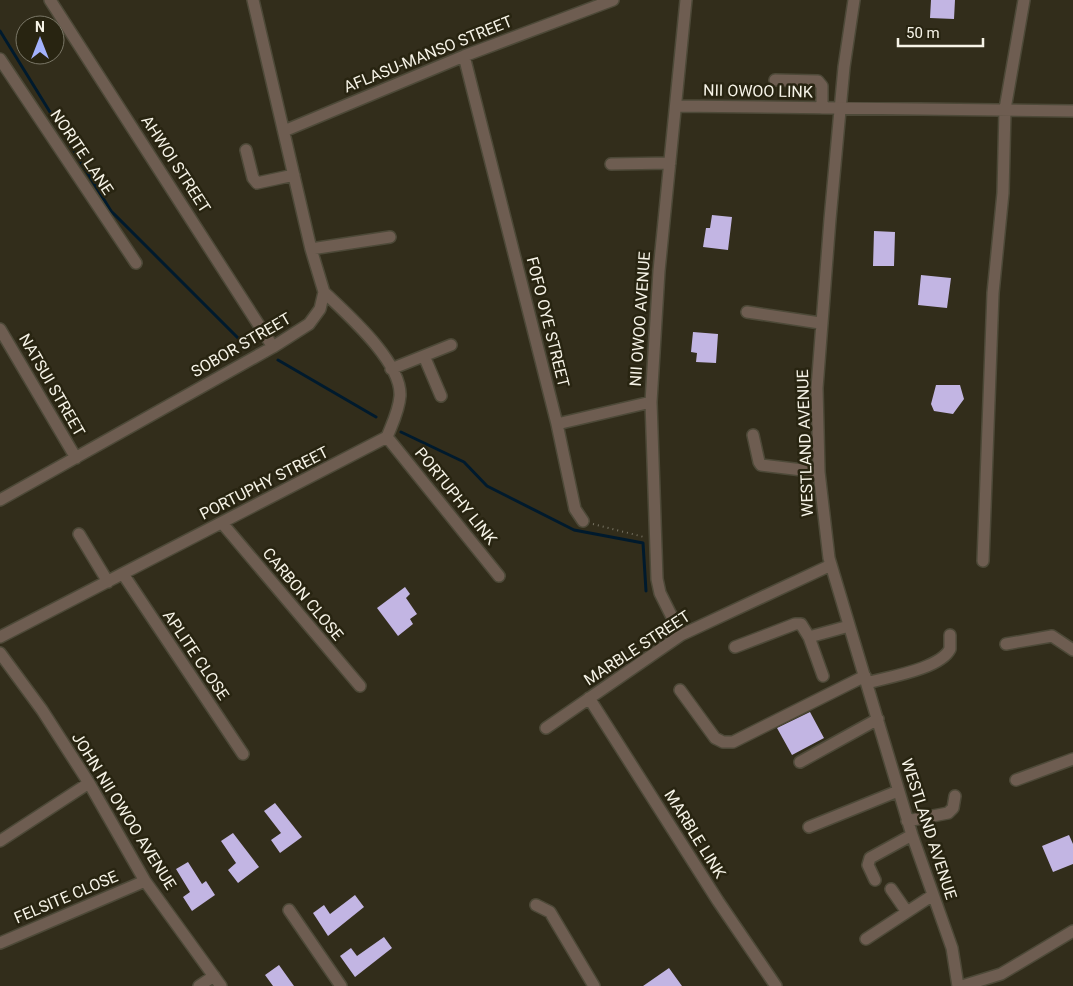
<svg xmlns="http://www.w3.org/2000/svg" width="1073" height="986" font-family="Roboto,sans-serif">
<rect width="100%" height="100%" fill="#322d1b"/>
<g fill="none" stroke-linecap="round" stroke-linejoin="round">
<path stroke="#001a2d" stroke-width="3" d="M0,31L111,211L244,344
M278,360L376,417
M401,432L464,462L487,486L574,530L643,543L646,591"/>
</g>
<path fill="#c2b5e3" d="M931,0H955L954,19L930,18Z
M712,215L732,217L728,250L703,247L706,228H710Z
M874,231L895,232L894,266H873Z
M921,275L951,278L947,308L918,305Z
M693,332L718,334L716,363L696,362L697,353L691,352Z
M936,385H960L964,399L953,414L934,411L931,404Z
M405,587L410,594L406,598L417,614L410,619L413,624L398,636L377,608Z
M810,712L824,738L792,755L777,728Z
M275,803L302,837L280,853L271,840L281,833L264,811Z
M233,833L259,867L238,883L228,870L236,863L221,841Z
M1069,835L1073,844V864L1053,872L1042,846Z
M188,862L202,884L206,881L215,895L192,911L183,897L190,892L176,869Z
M355,895L364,907L328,936L313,913L324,905L330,914Z
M384,937L392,948L355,977L340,956L351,948L357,956Z
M279,965L294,986H273L265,975Z
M669,968L682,986H643Z"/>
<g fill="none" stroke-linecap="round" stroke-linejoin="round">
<g stroke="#4d4938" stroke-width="14">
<path id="minor" d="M50,0L273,347
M854,0L844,67L830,219L817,388L819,472L829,558L912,835L952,948L958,986
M464,56L557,424L575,509L583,521
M0,59L136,263
M775,80L818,81L822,86V108
M676,106L1073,111
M284,131L464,56L613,0
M246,150L253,178L257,183L294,175
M611,164L670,163
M311,249L390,237
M747,312L820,323
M0,329L76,458
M424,356L441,396
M391,369L451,345
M557,424L651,402
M753,435L759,462L761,465L819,472
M387,437L499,576
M0,500L273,347L309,324L320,309L324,292L311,249L253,0
M222,523L360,686
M79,534L108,582
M983,561L993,293L1003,193L1005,109L1024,0
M123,574L243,754
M681,635L660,593L657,579L651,402L659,271L686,0
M0,637L387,437C392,424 399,411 400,396C402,362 347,314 324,292
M809,637L849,626
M1006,644L1052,636L1073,650
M735,647L795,624H801L809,637L823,676
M0,653L42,710L89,783L145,881L221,986
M867,683C888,677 940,669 950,649V635
M680,690L715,738L723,742H733L865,676
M589,698L718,901L776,986
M546,728L681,635L831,565
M800,762L878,719
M1016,780L1073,759
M907,821L948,813L953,808L955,796
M809,827L898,791
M0,841L89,783
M875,880L868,865L870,858L912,835
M891,889L907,912
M536,905L550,912L594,986
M289,910L341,986
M866,939L933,895
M0,943L145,881
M199,986L214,976
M962,986L1001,974L1073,931"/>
</g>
<path stroke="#777363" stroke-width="2" stroke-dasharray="1 4" stroke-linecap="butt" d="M593,524L644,537"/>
<use href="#minor" stroke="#6e5d51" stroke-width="11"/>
</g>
<g text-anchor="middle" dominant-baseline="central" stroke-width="5" stroke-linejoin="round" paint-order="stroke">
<g font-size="16" fill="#f6f3e7" stroke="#282411">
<text transform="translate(428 54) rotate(-22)">AFLASU-MANSO STREET</text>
<text transform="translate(758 91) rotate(1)">NII OWOO LINK</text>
<text transform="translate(82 152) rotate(56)">NORITE LANE</text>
<text transform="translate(176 164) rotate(57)">AHWOI STREET</text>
<text transform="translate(640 319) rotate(-86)">NII OWOO AVENUE</text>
<text transform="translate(548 322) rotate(76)">FOFO OYE STREET</text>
<text transform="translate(241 345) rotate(-30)">SOBOR STREET</text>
<text transform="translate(52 385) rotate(60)">NATSUI STREET</text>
<text transform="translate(805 443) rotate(-92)">WESTLAND AVENUE</text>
<text transform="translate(264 483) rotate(-27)">PORTUPHY STREET</text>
<text transform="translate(456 496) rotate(51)">PORTUPHY LINK</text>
<text transform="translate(303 594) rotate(50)">CARBON CLOSE</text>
<text transform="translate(637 648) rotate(-33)">MARBLE STREET</text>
<text transform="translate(196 655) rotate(56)">APLITE CLOSE</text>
<text transform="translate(124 811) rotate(58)">JOHN NII OWOO AVENUE</text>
<text transform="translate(929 829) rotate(72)">WESTLAND AVENUE</text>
<text transform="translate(695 834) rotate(58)">MARBLE LINK</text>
<text transform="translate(66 897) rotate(-23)">FELSITE CLOSE</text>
</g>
</g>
<g transform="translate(40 40)"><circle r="24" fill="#282411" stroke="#7a7767"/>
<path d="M0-4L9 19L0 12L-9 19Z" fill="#a3b2fd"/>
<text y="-8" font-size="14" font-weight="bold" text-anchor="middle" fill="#f6f3e7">N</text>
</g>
<path d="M898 38v8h85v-8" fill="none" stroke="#f6f3e7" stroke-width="2.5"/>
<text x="906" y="38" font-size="15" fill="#f6f3e7" stroke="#282411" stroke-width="4" paint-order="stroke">50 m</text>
</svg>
